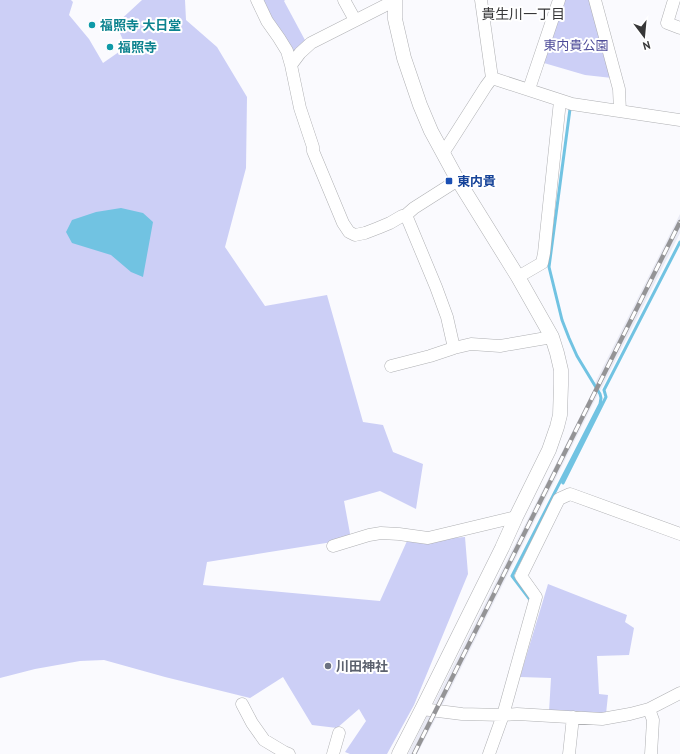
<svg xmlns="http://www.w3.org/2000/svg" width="680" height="754" font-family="'PT Sans','Noto Sans JP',sans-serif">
<rect width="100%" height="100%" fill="#fafafe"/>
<path fill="#eaebf5" d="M680,214V233L600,391L595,383Z
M594,389L598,394L441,708L432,707Z
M428,714L437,716L417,754H408Z"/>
<path fill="#cccff6" d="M0,0H71L73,2L69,15L89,39L103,63L126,47L116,24L142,0H185L186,20L217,47L247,97L246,168L225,247L265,306L327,295L363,422L383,425L393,452L423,464L416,509L380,491L344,501L351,539L207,562L203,585L380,601L407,541L465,537L468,574L414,705L387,754H350L345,752L366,721L359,709L337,728L312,725L283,677L250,698L165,677L104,660L80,661L35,669L0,678Z
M259,0H285L284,1L306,42L293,57Z
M565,0H591L612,78L585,75L544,63Z
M548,584L627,615L625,622L634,628L629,655L597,656L599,694L608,695L606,714L549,712L551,678L520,677Z"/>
<path fill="#71c3e2" d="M121,208L143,213L153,222L143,277L131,272L111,255L72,243L66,232L72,220L96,212Z"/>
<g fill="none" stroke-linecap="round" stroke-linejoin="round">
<path stroke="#71c3e2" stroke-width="3" d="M563,483L606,397L604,390L680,242
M531,601L512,576L600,404L601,398L600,394L577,356L569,338L562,320L549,267L570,109"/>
<g stroke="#afb0b3" stroke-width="13">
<path id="minor" d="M257,0L267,21L279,38L287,51L291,65L300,108L313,147V151L343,223L349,232L355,235L365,233L378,228L390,223L402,216L406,215L414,208L458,180
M344,0L355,20
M595,0L619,89L620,111
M674,0L667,23L680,28
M291,65L300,53L311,43L394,1
M492,78L572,104L680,120
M529,89L559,0
M443,153L449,144L486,86L492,78L481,0
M406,215L436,287L447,317L454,348
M518,277L542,263L544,253L560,101
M391,366L430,356L454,348L471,344L500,346L552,337
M333,546L369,535L381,533L399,534L428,538L516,517
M242,704L252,723L264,740L284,752L289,754
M422,709L462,714L503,715L517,714L602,719L630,714L649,709L680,693
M649,709L653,720L651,754
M333,754L339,733
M489,754L503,715L536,597L521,576L559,499L570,494L680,534
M569,754L573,717"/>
</g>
<g stroke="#afb0b3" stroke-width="15">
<path id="tertiary" d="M395,0V19L404,58L420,105L431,131L456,177L518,277L552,337L557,353L561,370V385L560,415L557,427L549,450L516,517L502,548L422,709L399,754"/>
</g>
<use href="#minor" stroke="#fff" stroke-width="12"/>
<use href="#tertiary" stroke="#fff" stroke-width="14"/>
<g stroke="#949496" stroke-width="4.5">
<path id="rail" d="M414,754L680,222"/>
</g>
<use href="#rail" stroke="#fff" stroke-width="3" stroke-dasharray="9" stroke-linecap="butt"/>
</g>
<g fill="#0f9aa8" stroke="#fff" stroke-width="1.5">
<circle cx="92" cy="25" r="4"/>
<circle cx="110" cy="47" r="4"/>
</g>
<rect fill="#1a4fb4" stroke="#fff" stroke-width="1.5" x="445" y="177" width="8" height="8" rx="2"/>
<circle fill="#6b7280" stroke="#fff" stroke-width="1.5" cx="328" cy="666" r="4"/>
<g text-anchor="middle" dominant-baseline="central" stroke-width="4" stroke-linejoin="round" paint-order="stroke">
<g font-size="13" font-weight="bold" fill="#0d838f" stroke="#fff" text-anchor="start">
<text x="100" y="25">福照寺 大日堂</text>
<text x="118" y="47">福照寺</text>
</g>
<g font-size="13" fill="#4e4c99" stroke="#fff">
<text x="576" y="45">東内貴公園</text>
</g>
<g font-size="13" font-weight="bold" fill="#164399" stroke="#fff" text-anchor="start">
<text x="457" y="181">東内貴</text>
</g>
<g font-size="13" font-weight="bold" fill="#5b616d" stroke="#fff" text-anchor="start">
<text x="336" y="666">川田神社</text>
</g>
<g font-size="14" fill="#373738" stroke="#fff">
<text x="523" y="14">貴生川一丁目</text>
</g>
</g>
<g transform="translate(644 36) rotate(164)" stroke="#ffffff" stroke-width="3" paint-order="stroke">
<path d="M0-3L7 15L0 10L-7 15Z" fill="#373738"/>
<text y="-6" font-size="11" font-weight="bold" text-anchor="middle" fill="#373738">N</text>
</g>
</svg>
